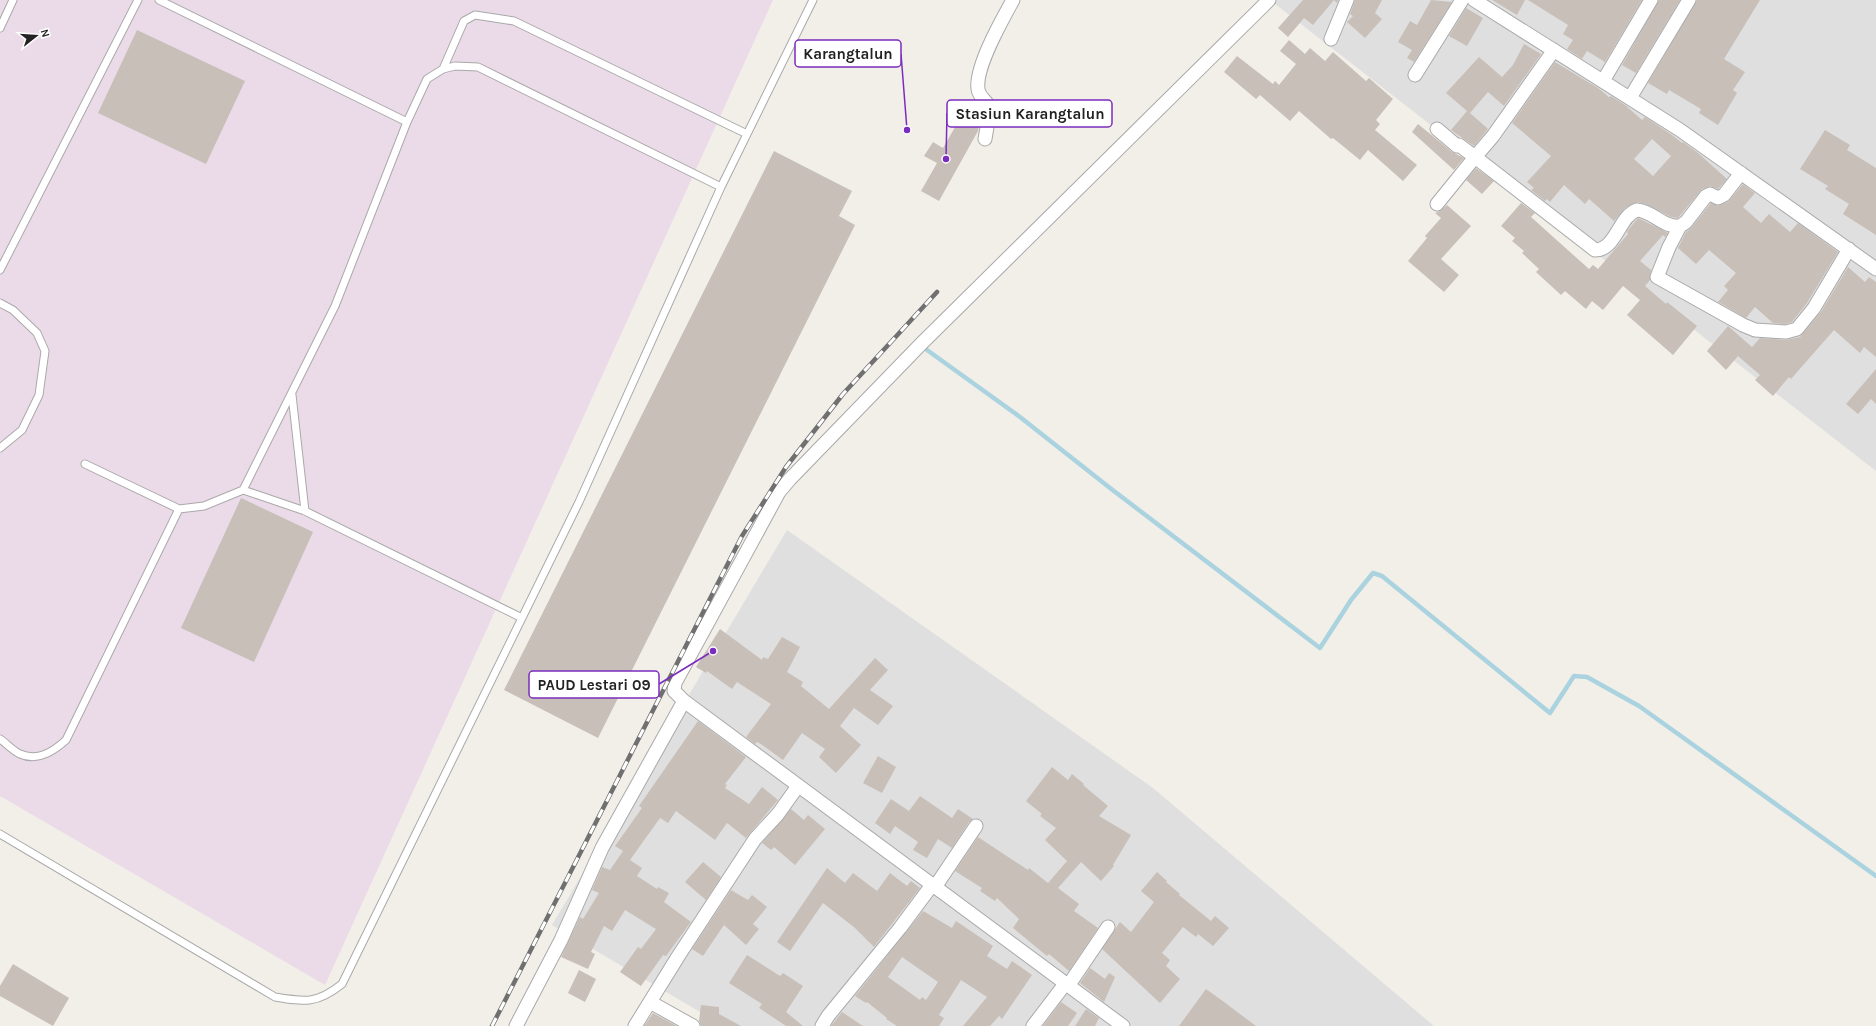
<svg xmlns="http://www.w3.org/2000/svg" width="1876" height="1026" font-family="Karla,sans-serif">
<rect width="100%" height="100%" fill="#f2efe9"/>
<path fill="#e0dfdf" d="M1270,0H1876V471Z
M787,530L1153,788L1434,1026H724L552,925Z"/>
<path fill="#ebdbe8" d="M0,0H773L325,985L0,796Z"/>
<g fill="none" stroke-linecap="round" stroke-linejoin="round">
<path stroke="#aad3df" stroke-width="4.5" d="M927,350L1020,417L1110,488L1320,648L1351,600L1373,573L1382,576L1550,713L1574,676L1587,677L1639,706L1876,876"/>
</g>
<path fill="#c7bfb8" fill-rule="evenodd" d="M1303,0H1338L1337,3L1334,0L1313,25L1304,18L1288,37L1278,28Z
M1355,0H1382L1375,13L1382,19L1365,38L1347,22L1353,16L1350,14Z
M1431,0L1452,2L1414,62L1407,58L1412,50L1398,42L1410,21L1417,25Z
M1492,0H1525L1517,15Z
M1528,0H1642L1605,62L1587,51L1582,59L1567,49L1573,40L1563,34L1568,25Z
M1659,0H1680L1636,73L1622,65Z
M1697,0H1760L1724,59L1745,72L1733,90L1737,93L1718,125L1699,113L1701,109L1669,90L1667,94L1648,83Z
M1466,8L1483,18L1467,46L1449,36Z
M137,30L245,81L206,164L98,113Z
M1289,40L1305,54L1310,48L1325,61L1333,52L1366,81L1369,78L1393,99L1376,120L1380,124L1375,130L1417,165L1403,181L1368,150L1360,160L1333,138L1331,139L1299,111L1290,121L1260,95L1256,99L1224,72L1237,56L1273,84L1275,81L1279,85L1296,64L1280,51Z
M1524,44L1541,54L1504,106L1488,92L1470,113L1488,129L1474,146L1451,130L1467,111L1446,93L1479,57L1502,77L1513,65Z
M1555,62L1598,88L1609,97L1611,96L1625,105L1642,120L1645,117L1672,135L1682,143L1683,142L1698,153L1727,179L1718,189L1710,186L1702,189L1678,218L1671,217L1646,204L1638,202L1625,208L1614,221L1589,199L1585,204L1564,185L1550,202L1547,199L1545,201L1531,190L1534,188L1527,182L1551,156L1512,123ZM1652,139L1671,156L1653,176L1634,159Z
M962,115L979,125L978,131L939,201L921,191L937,163L924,156L933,142L943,148Z
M1418,124L1452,152L1464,158L1454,170L1412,132Z
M1825,130L1850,145L1847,150L1876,168V235L1843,214L1849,204L1825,189L1828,186L1800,169Z
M774,151L852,191L839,216L855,225L598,738L504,690Z
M1476,168L1494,181L1482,194L1466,180Z
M1743,184L1755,193L1743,207L1761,223L1769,214L1790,232L1798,223L1838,252L1807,303L1792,322L1785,324L1773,323L1755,307L1746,318L1720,303L1718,302L1728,290L1724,286L1736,273L1709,250L1696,264L1678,248L1686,232L1692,227L1711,203L1718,206L1728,202Z
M1521,203L1535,213L1531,217L1589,269L1593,265L1598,269L1628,234L1627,232L1628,230L1638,218L1668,233L1665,237L1663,235L1640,261L1651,270L1650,280L1645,286L1666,304L1667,302L1697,326L1673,355L1627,315L1640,300L1623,286L1603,310L1592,301L1586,309L1565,291L1561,295L1536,272L1539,269L1522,253L1524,251L1512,241L1515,238L1501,226Z
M1447,205L1471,226L1441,259L1459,275L1444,292L1408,261L1427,238L1425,236L1441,218L1435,213L1440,211Z
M1848,267L1865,282L1869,277L1876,282V357L1864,347L1860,353L1834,330L1791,379L1789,377L1773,396L1755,380L1760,375L1738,356L1726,370L1707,351L1728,326L1752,347L1760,338L1786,340L1800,337L1821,312Z
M1876,369V404L1871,399L1858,414L1846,404Z
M241,498L313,532L254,662L181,628Z
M720,629L762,660L763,657L768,659L782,637L800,647L787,672L803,682L801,686L829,709L875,658L888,670L870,690L893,706L878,725L854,708L840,726L861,745L836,773L819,757L825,749L802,733L783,760L761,744L757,742L755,744L746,737L771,704L737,682L732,689L707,671L706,673L696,667Z
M698,721L746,757L725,784L727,785L725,788L749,804L762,787L778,800L746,838L727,823L715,840L676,811L668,823L660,818L630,860L642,868L637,876L657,889L658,887L669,893L664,902L691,922L666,956L663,955L641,986L620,972L638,947L641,949L656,929L625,910L612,931L604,926L591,952L595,954L588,969L561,957L580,917L583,919L599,893L592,890L602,867L610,870L623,851L615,846L642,808L639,806Z
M878,756L896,767L882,793L863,783Z
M1052,767L1068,780L1072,774L1084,784L1083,785L1108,806L1099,816L1131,835L1113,865L1114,866L1101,881L1081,862L1058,888L1079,904L1074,911L1098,928L1069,971L1049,954L1047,956L1013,928L1019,919L997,898L995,901L980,891L982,888L955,871L978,837L1028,870L1029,868L1048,883L1067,861L1045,840L1056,828L1040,816L1042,814L1026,801Z
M920,796L952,818L958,809L973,819L969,822L952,848L938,839L927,858L913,850L918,842L895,826L890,834L875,823L891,799L909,811Z
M791,809L804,820L808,815L825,829L795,865L774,847L771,850L762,843Z
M703,862L721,877L706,900L685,882Z
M827,868L845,883L853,873L877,891L890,873L907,886L911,881L920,888L874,947L855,928L823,903L790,951L777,942Z
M1157,872L1167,881L1166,882L1180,894L1179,895L1211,921L1215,916L1229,928L1213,946L1198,934L1196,937L1183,927L1162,953L1170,960L1166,966L1180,979L1160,1003L1102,949L1120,922L1131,932L1154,902L1141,891Z
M731,890L748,900L752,895L767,907L753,924L759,929L746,945L724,925L703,956L692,949Z
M923,911L952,928L956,921L993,946L987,956L1007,969L1012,961L1032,975L1002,1019L999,1016L990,1026H963L987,997L961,980L939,1015L944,1018L939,1026H897L886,1019L887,1018L867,1002L866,1003L855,996ZM902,957L938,982L926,1000L922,997L920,1000L888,977Z
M747,955L780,976L783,973L803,986L786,1012L803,1026H786L759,1008L762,1004L729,983Z
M13,964L69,998L53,1026L0,996V986Z
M1090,968L1105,979L1109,973L1115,977L1104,1002L1080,983Z
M579,970L596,979L585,1002L568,993Z
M1206,989L1224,1002L1256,1026H1179Z
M1061,1002L1077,1013L1068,1026H1043Z
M701,1005L719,1007V1014L741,1026H701L699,1021Z
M1086,1009L1099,1018L1095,1026H1075Z
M842,1012L863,1026H831Z
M653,1013L677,1026H644Z"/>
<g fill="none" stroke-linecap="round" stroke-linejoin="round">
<g stroke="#a9a9a9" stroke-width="9">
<path id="service" d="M159,0L407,122
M0,28L13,0
M443,69L464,21L475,15L514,21L747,134
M0,270L138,0
M0,303L13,310L37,333L45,351L39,395L22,430L0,448
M292,395L305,511
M85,464L179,509
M243,490L335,306L407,122L427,79L443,69L455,66L478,67L721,187
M0,739C6,743 13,751 20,754C38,762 54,751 66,740L179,509L204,506L243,490L261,496L305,511L522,618
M0,834L275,997C305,1002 317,1004 342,984L579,502L721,187L813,0"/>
</g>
<g stroke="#a9a9a9" stroke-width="15">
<path id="minor" d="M1474,0L1680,130L1876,269
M1331,39L1347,0
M1554,50L1493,136L1475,157L1595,250C1616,250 1619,216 1637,210C1653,211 1663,228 1680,226L1686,222L1706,196L1710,194L1718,198L1724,195L1741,173
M1415,75L1462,0
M1603,81L1651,0
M1630,98L1689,0
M985,139L990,109C988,101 979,98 978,89C975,67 1002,20 1013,0
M1437,204L1475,157L1459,145L1457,146L1437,129
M1680,226L1669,247L1657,277L1743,325L1755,330L1786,332L1797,329L1814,308L1849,249
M935,887L976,826
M1068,986L1108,927
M650,1002L693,1026
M516,1026L561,940L602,848L684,701
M635,1026L679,955L755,839L778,814L798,786
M822,1026L828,1016L900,928L932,885
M1033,1026L1065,984
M1123,1026L684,701L674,691L675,683L779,492L790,479L922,343L1269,0"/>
</g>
<use href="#service" stroke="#fff" stroke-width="7"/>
<use href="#minor" stroke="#fff" stroke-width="13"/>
<g stroke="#707070" stroke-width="4.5">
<path id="rail" d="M492,1026L742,536L786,467L843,394L937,292"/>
</g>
<use href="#rail" stroke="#fff" stroke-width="3" stroke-dasharray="9" stroke-linecap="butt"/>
</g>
<path fill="none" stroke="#7b2cbf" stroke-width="1.5" d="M907 130L901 54M946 159L947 113M713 651L659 684"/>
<g fill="#7b2cbf" stroke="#fff" stroke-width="1.5">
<circle cx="907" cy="130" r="4"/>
<circle cx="946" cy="159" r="4"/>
<circle cx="713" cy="651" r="4"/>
</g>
<g fill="#fff" stroke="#7b2cbf" stroke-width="1.5">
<rect x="795" y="40" width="106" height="27" rx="4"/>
<rect x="947" y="100" width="165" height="27" rx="4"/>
<rect x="529" y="671" width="130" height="27" rx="4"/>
</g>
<g font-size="15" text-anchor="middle" font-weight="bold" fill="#222">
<text x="848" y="59">Karangtalun</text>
<text x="1030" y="119">Stasiun Karangtalun</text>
<text x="594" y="690">PAUD Lestari 09</text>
</g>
<g transform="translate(36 36) rotate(73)" stroke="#ffffff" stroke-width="3" paint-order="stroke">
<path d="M0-3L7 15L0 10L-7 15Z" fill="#222222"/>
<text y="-6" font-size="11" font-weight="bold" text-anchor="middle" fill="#222222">N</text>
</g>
</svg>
